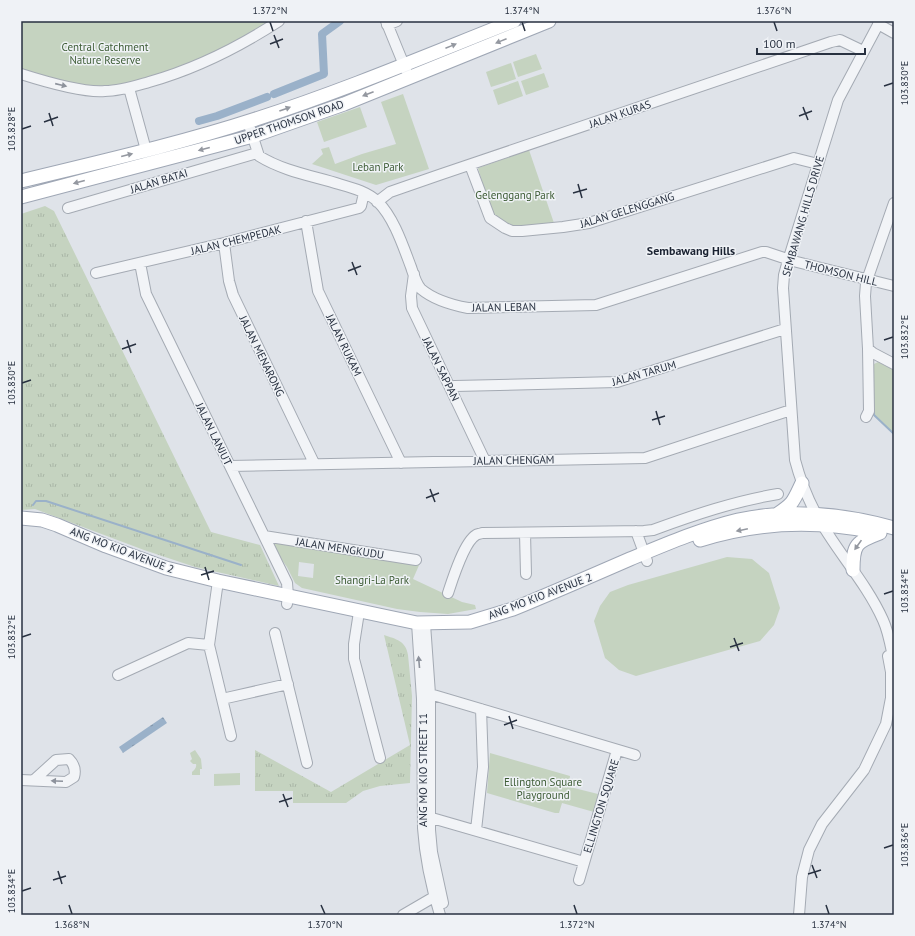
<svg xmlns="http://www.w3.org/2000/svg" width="915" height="936" font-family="'PT Sans',sans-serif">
<defs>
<pattern id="grass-tufts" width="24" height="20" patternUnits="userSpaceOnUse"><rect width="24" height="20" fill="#c5d3c0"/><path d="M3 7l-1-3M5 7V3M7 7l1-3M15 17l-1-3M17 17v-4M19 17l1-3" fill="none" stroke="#a9b6a6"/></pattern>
<pattern id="water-ripples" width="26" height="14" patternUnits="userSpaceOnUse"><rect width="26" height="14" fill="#9ab1c9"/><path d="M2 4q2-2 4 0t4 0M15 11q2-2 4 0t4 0" fill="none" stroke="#7e91a5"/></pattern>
</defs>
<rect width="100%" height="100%" fill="#dfe3e9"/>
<path fill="url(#grass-tufts)" d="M45,206L54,211L211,532L260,545L279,586L195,567L144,550L35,509L21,510V214Z
M384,635C396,639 406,641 408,655L412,696L410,783L380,786L363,791L346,803H293V791H255V750L331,792L410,745Z"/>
<path fill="#c5d3c0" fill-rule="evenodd" d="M21,21H270L233,43L194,62L143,80L107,90L21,76Z
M536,54L542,69L518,77L513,62Z
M511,63L516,79L491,87L486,72Z
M544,73L549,87L526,95L521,81Z
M518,81L523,96L498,105L493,90Z
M403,94L429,169L376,185L312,164L323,154L321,149L329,147L335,164L362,154L396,144L381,102Z
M360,107L367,127L324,142L317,122Z
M529,150L555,226L520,227L510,225L495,217L490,208L478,168Z
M878,362L894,370V435L873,415L872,365Z
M271,538L277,542L420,563L413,579L462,602L475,605L476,609L448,614L420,612L397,609L302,588L295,583L287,567L272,546ZM299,562L314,564L313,578L298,576Z
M727,557L752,559L769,573L780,608L774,625L760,641L636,676L619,670L605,658L594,621L600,606L610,592L628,585Z
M195,750L201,759L202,769H200V775H192V772C194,770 197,768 196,764H193L190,761L192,759L190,753Z
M490,753L570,776L569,783L570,787L598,794L594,812L562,803L559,813H555L487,793Z
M240,773V785L214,786V774Z"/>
<path fill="url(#water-ripples)" d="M163,717L167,723L123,753L119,747Z"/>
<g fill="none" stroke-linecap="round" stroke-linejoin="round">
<path stroke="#9ab1c9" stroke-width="2" d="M874,411V415L894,434
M33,505L36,501H46L241,565"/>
<path stroke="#9ab1c9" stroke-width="8" d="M274,94L324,74L322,34L340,21
M199,121L217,116L267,97"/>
<g stroke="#a4aab3" stroke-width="12">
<path id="minor" d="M386,21L406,70
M880,21L838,100L787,264L784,275L783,288L795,460C800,479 807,497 816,514C836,551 866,582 883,620C889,633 891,648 894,662
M878,24L894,33
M387,25L397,21
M21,74C43,81 83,93 105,91C120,91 135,86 149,82C195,69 239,47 279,21
M129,88L146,150
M248,122L259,156C283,171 313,176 339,184C353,188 368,192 378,202C394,218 403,246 411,267C413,273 416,284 421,289C434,300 452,305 468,308L596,305L762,252H766L793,261L894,286
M470,165L490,218L505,228L512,231H522L563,227L589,223L794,158L818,164
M377,202L390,192L439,175L831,42L840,40L863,51
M68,208L257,153
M306,221L318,291L401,463
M224,243L229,281L233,295L314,463
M140,263L146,294L287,583L288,596L287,604
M96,273L224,243L359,208L361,206L364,193
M414,274L411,296L412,308L485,461
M868,349L873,353L894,364
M450,387L455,386L617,382L785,329
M866,417L869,411L868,349L865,296L866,283L894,203
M230,466L645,458L791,410
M636,531L647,561
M525,533L526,574
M264,536L416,560
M218,581L209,645L231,736
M448,593C452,581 464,542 476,535C477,534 480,534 482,533L644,531L653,530C694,515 735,501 778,494
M359,612L354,644V659L380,758
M417,623L422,699L423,828C425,858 431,886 440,915
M425,624L430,694V830L432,852L443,903
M275,633L307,763
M118,675L188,643L209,645
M424,693L430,694L635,755
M222,699L288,684
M21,780L66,782L74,777C76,770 74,764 69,759L56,760L34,780
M425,816L584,862
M476,830L483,767L481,709
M579,880L617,750
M403,915L439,894
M799,915L802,877L809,850L822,824L864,770L886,724L891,698V672L888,656"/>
</g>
<g stroke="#9fa7b5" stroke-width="15">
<path id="major" d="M21,181C99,162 179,144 256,119C343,91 428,55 514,21
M21,197L253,136L344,104L549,21
M776,515C794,503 793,502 802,483
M21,518L42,520L57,525L106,546L166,568L218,581L417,623L470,622L513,609C552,593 591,576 630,559C666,544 701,529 738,520C789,509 844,514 894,528
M700,540C757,522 817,520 874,532
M853,570C853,544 856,542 880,533"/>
</g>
<use href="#minor" stroke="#f2f4f7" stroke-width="10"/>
<use href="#major" stroke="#fff" stroke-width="13"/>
</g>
<defs><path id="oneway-solid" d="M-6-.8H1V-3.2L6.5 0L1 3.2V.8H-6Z"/></defs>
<g fill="#9498a0">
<use href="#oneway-solid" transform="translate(501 41) rotate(158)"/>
<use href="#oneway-solid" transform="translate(451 46) rotate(-22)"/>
<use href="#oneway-solid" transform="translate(368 94) rotate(159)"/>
<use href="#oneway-solid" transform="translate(285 109) rotate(-20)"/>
<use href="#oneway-solid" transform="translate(204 149) rotate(165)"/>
<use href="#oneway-solid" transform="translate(127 155) rotate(-14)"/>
<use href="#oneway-solid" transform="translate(79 182) rotate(165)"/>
<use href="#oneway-solid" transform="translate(742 530) rotate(168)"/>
<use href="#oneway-solid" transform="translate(858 545) rotate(125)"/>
</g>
<g fill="#8d929c">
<use href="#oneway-solid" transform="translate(61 85) rotate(13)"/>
<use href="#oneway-solid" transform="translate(419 662) rotate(-95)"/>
<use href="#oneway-solid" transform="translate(57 781) rotate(-178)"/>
</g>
<path fill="none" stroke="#283140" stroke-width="1.5" d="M270,22L273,31M522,22L525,31M774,22L777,31M274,35L279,48M270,44L283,39M884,86L893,83M803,107L808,120M49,113L53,126M799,116L812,111M44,122L58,117M22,129L31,126M578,184L582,198M573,193L587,189M352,262L357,275M348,271L361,266M127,340L131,353M884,340L893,337M122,349L136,344M22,383L31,380M656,411L660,425M652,420L665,416M430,489L435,502M426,498L439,493M205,567L209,580M201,575L214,571M884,594L893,591M22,637L31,634M734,638L739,651M730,647L743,643M509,716L513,729M504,725L517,720M283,794L288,807M279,802L292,798M884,848L893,845M812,865L817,878M58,871L62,884M808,874L821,870M53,880L66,876M22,891L31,888M69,905L72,914M321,905L325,914M574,905L577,914M826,905L829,914"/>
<g text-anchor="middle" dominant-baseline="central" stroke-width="3" stroke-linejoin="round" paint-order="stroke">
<g font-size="11" fill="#3d5c35" stroke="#eff2f6">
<text x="105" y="47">Central Catchment<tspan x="105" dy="13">Nature Reserve</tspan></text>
<text x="378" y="167">Leban Park</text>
<text x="515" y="195">Gelenggang Park</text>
<text x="372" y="580">Shangri-La Park</text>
<text x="543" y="782">Ellington Square<tspan x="543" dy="13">Playground</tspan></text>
</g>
<g font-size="11" fill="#283140" stroke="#eff2f6">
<text transform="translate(620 114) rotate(-19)">JALAN KURAS</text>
<text transform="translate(289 122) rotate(-19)">UPPER THOMSON ROAD</text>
<text transform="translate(159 181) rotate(-17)">JALAN BATAI</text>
<text transform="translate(627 210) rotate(-17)">JALAN GELENGGANG</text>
<text transform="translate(803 216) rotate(-74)">SEMBAWANG HILLS DRIVE</text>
<text transform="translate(236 240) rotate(-14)">JALAN CHEMPEDAK</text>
<text transform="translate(841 273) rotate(14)">THOMSON HILL</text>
<text transform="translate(504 307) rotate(-1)">JALAN LEBAN</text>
<text transform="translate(344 345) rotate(64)">JALAN RUKAM</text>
<text transform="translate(262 356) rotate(64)">JALAN MENARONG</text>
<text transform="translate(441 369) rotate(64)">JALAN SAPPAN</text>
<text transform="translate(644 373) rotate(-16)">JALAN TARUM</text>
<text transform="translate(214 434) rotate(64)">JALAN LANJUT</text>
<text transform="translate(514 460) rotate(-1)">JALAN CHENGAM</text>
<text transform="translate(340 548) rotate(9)">JALAN MENGKUDU</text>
<text transform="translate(122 550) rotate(21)">ANG MO KIO AVENUE 2</text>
<text transform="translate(540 596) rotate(-21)">ANG MO KIO AVENUE 2</text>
<text transform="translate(423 770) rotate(-90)">ANG MO KIO STREET 11</text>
<text transform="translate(601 806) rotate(-73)">ELLINGTON SQUARE</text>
</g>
<g font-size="12" font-weight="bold" fill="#1a2231" stroke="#eff2f6">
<text x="691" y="250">Sembawang Hills</text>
</g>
</g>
<rect width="915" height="936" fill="none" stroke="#eff2f6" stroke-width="44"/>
<path d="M757 48v6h108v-6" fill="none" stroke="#283140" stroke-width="2"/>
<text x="763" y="48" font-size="12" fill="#283140" stroke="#eff2f6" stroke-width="3" paint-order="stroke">100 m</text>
<rect x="22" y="22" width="871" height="892" fill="none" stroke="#283140" stroke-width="1.5"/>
<g font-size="10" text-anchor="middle" fill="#283140">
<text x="270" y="14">1.372°N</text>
<text x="522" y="14">1.374°N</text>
<text x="774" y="14">1.376°N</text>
<text transform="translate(904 83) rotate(-90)" y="4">103.830°E</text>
<text transform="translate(11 129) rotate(-90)" y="4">103.828°E</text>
<text transform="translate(904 337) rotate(-90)" y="4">103.832°E</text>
<text transform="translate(11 383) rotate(-90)" y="4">103.830°E</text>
<text transform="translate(904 591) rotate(-90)" y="4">103.834°E</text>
<text transform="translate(11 637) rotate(-90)" y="4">103.832°E</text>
<text transform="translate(904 845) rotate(-90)" y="4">103.836°E</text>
<text transform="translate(11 891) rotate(-90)" y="4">103.834°E</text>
<text x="72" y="928">1.368°N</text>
<text x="325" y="928">1.370°N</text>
<text x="577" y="928">1.372°N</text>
<text x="829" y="928">1.374°N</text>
</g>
</svg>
